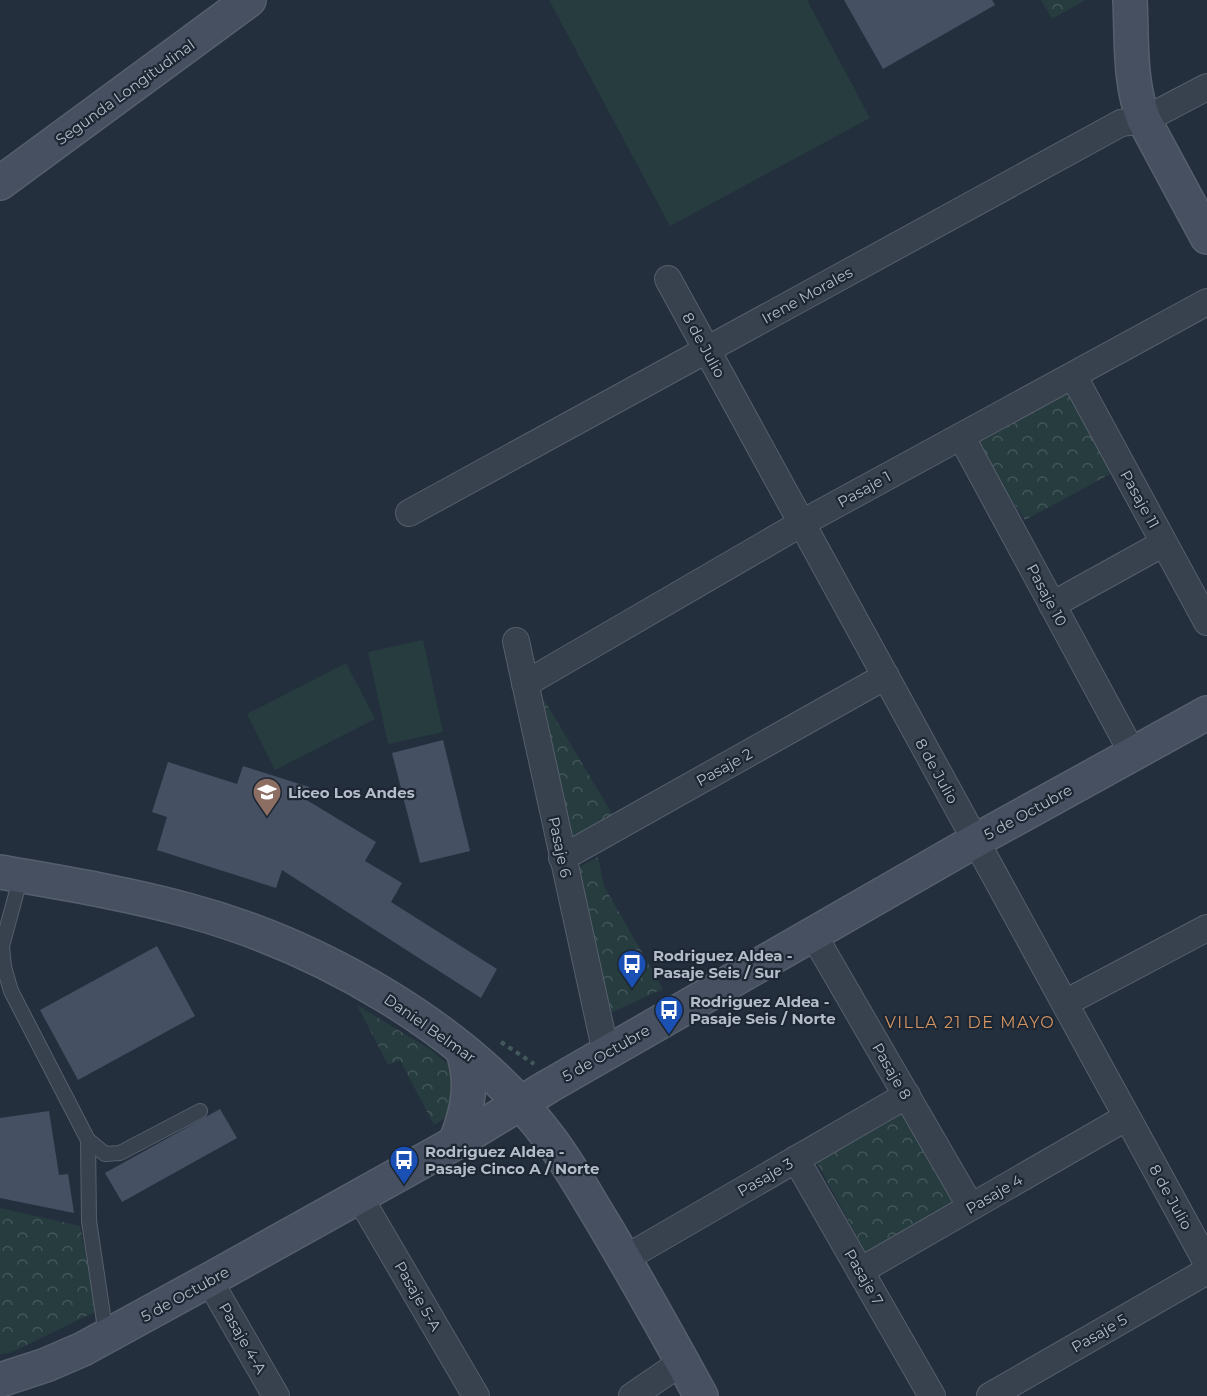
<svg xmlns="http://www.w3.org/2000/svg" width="1207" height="1396" font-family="Montserrat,sans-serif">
<defs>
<pattern id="park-crowns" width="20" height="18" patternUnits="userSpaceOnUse" patternTransform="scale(1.5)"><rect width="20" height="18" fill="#263c3f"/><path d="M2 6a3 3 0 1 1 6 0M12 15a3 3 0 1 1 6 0" fill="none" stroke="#435659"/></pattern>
</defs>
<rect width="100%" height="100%" fill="#242f3e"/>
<path fill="#263c3f" d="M549,0H807L870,118L670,226Z
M423,640L443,732L388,744L368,652Z
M346,663L375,719L275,770L247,714Z"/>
<path fill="url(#park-crowns)" d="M1041,0H1085L1052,19Z
M1065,387L1114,472L1025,520L978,447L982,434Z
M543,698L614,817L572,839Z
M598,857L604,886L663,989L606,1015L577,868Z
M357,1005L431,1050L449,1065L456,1080L451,1114L434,1125L400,1060L388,1065Z
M902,1113L957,1206L867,1255L816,1161Z
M0,1208L80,1226L97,1311L10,1353L0,1354Z"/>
<path fill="#455162" d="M844,0H992L995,5L883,69Z
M443,740L470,851L420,863L392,753Z
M168,762L237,784L243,766L309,787L305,799L376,842L365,861L402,883L391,902L497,969L481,998L282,870L276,888L157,850L167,817L152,812Z
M157,946L195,1016L78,1080L40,1010Z
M220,1109L237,1138L122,1202L105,1173Z
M49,1111L59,1175L68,1174L74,1213L0,1198V1118Z"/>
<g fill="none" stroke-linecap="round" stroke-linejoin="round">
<g stroke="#565f6c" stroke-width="16">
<path id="lane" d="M21,876L2,946L4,967L11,991L88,1140L89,1221L106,1335
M88,1140L105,1154L120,1153L200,1111"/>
</g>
<g stroke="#565f6c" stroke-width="28">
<path id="street" d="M668,279L1207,1263
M1073,375L1207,622
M961,436L1133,754
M409,513L1121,123L1144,120L1207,87
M1052,605L1164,543
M516,641L606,1053
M525,684L802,523L1207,302
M562,858L886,676
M813,934L971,1207
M1065,1003L1207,928
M796,1159L932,1396
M359,1196L476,1396
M624,1259L907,1095
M860,1271L1127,1117
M209,1280L276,1396
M632,1396L682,1362
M990,1396L1207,1271"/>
</g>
<g stroke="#565f6c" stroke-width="36">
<path id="secondary" d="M1130,0C1132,40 1129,83 1144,120L1207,237
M0,183L249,0
M0,872C62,883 125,893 187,910C318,945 468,1029 550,1139C571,1167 587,1197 605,1226C638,1282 670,1339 701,1396
M455,1143C468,1111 474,1082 462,1049
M0,1380L46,1365L83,1349L209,1280L455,1143L549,1086L975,841L1207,713"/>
</g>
<path stroke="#44595c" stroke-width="4" stroke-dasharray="4.5 4.5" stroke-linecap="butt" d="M501,1042L534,1064"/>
<use href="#lane" stroke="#38414e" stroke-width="14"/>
<use href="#street" stroke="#38414e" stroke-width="26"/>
<use href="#secondary" stroke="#465061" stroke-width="33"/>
</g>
<defs>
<g id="school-pin" transform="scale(1.5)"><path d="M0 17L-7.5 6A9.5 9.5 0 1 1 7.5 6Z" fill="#8d6e63" stroke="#1d2633"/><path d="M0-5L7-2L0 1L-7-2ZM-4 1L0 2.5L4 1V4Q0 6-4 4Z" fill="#fff"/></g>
<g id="bus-pin" transform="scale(1.5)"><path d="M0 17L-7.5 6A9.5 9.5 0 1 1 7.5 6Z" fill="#1a4fb4" stroke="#1d2633"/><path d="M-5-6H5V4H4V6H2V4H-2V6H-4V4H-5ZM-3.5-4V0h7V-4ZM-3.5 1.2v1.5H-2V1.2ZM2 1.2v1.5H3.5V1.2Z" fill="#fff"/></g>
</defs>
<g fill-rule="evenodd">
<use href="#school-pin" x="267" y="792"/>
<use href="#bus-pin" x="632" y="964"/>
<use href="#bus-pin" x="669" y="1010"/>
<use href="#bus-pin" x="404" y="1160"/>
</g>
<g text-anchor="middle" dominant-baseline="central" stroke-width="4.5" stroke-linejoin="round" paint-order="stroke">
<g font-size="15" fill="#b4bcc9" stroke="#1d2633">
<text transform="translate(125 92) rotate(-36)">Segunda Longitudinal</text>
<text transform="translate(807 295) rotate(-29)">Irene Morales</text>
<text transform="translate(704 345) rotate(61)">8 de Julio</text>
<text transform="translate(864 489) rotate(-29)">Pasaje 1</text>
<text transform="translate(1140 499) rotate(61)">Pasaje 11</text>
<text transform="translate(1047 595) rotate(62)">Pasaje 10</text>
<text transform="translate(724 767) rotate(-29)">Pasaje 2</text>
<text transform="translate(937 771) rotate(61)">8 de Julio</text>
<text transform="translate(1028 812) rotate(-29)">5 de Octubre</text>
<text transform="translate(560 847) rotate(78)">Pasaje 6</text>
<text transform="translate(430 1028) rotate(35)">Daniel Belmar</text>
<text transform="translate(606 1053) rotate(-30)">5 de Octubre</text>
<text transform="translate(892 1071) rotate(60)">Pasaje 8</text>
<text transform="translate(765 1177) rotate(-30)">Pasaje 3</text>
<text transform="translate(994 1194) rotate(-30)">Pasaje 4</text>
<text transform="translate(1171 1197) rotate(61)">8 de Julio</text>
<text transform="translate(864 1277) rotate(60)">Pasaje 7</text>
<text transform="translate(185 1294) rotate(-29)">5 de Octubre</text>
<text transform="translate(418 1296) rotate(60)">Pasaje 5-A</text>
<text transform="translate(1099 1333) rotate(-30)">Pasaje 5</text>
<text transform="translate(243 1338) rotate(60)">Pasaje 4-A</text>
</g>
<g font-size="15" font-weight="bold" fill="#b4bcc9" stroke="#1d2633" text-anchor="start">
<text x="288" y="792">Liceo Los Andes</text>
<text x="653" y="955">Rodriguez Aldea -<tspan x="653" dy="17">Pasaje Seis / Sur</tspan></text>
<text x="690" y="1001">Rodriguez Aldea -<tspan x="690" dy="17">Pasaje Seis / Norte</tspan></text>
<text x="425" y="1151">Rodriguez Aldea -<tspan x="425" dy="17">Pasaje Cinco A / Norte</tspan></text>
</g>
<g font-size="16" letter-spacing="1.5" fill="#d59563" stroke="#1d2633">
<text x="970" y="1022">VILLA 21 DE MAYO</text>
</g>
</g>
</svg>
